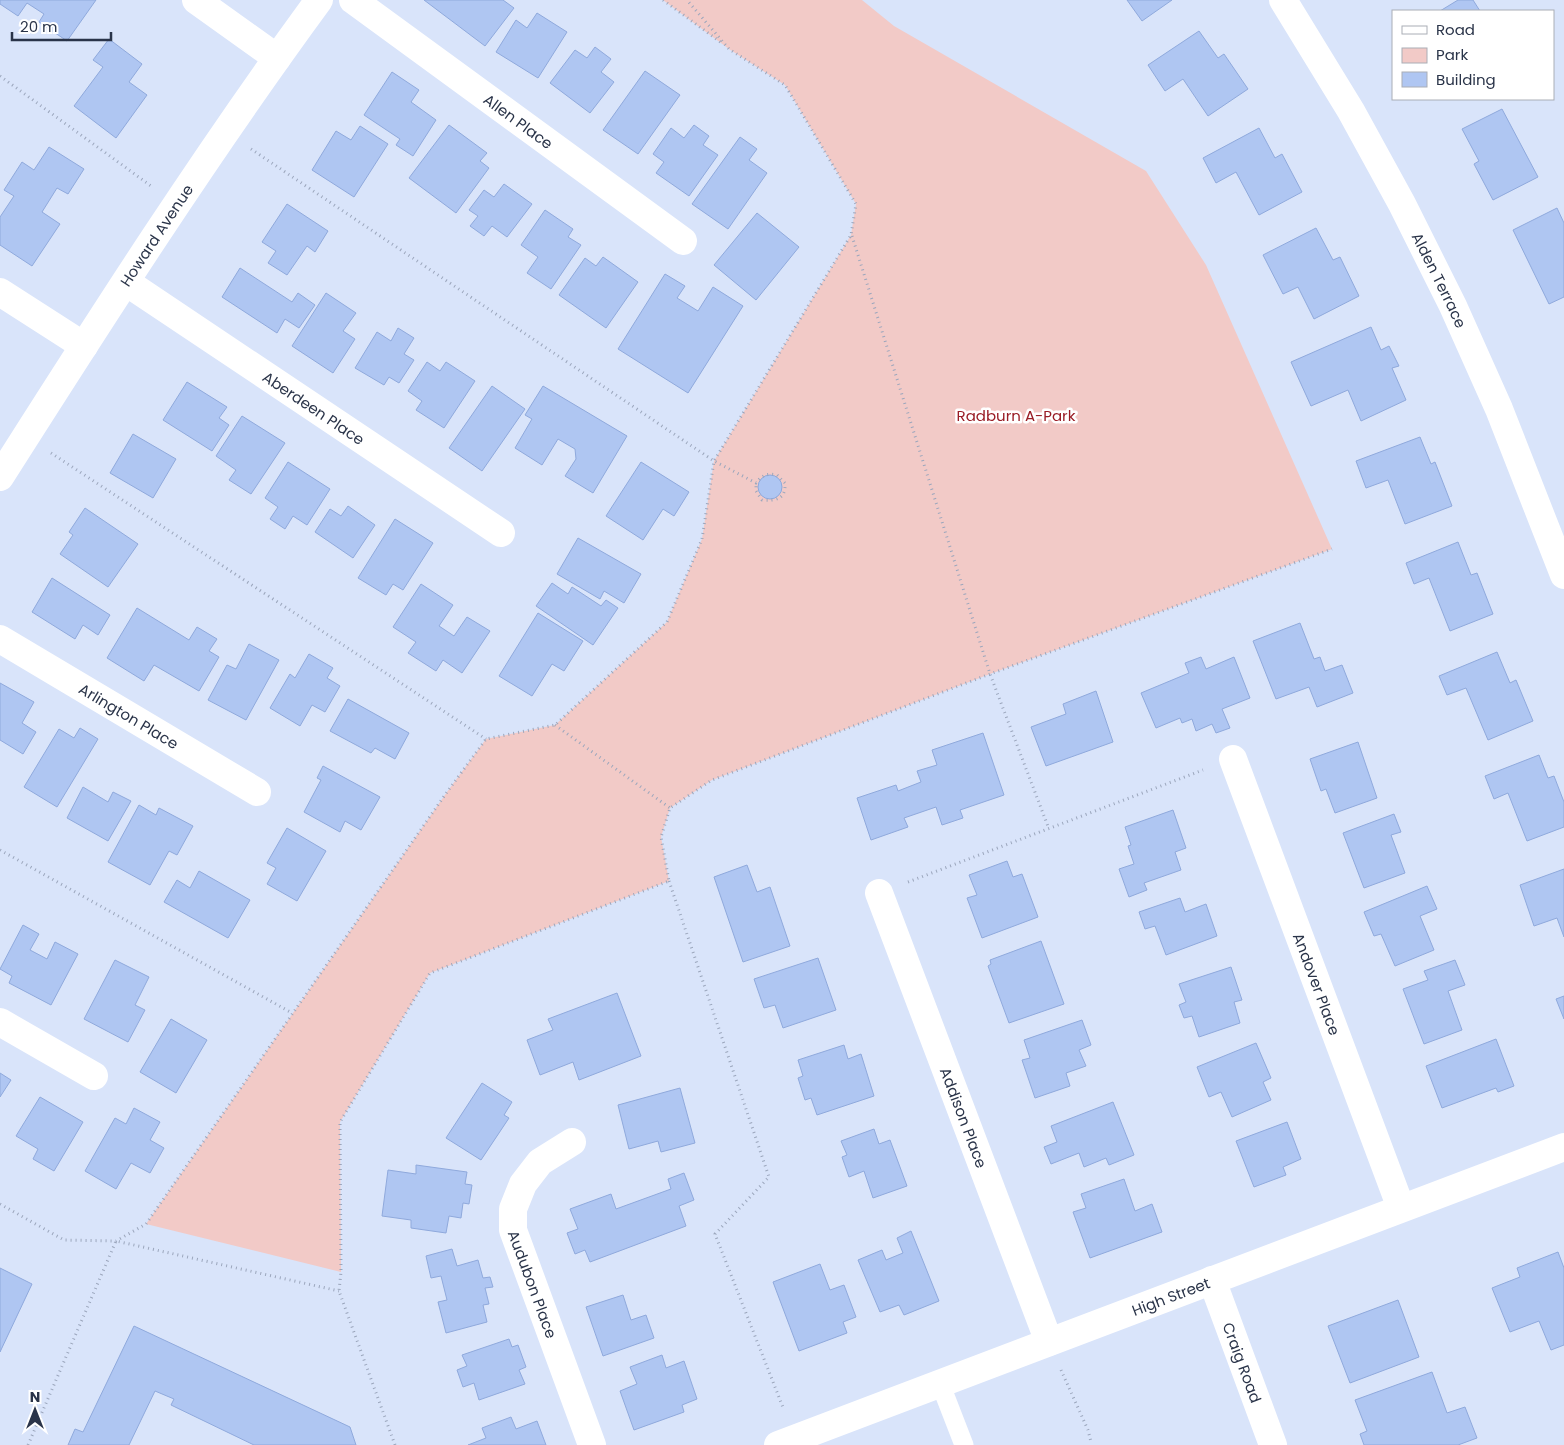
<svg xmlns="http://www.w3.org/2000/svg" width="1564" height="1445" font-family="Poppins,sans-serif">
<rect width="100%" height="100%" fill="#d9e4fa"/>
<path fill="#f2cac7" d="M663,0H862L894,26L1146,171L1206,265L1332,549L990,674L712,780L670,808L661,837L669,881L430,973L340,1122L341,1272L146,1224L447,792L486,739L555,725L667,622L702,539L714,461L851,235L856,204L785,85L729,49Z"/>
<path fill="#afc6f2" stroke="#8fa9dc" d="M0,0H96L67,41L39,22L44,14L27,3L18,16L0,4Z
M424,0H503L514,8L485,46Z
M1127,0H1172L1142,21Z
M1458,0H1473L1480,11H1440Z
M537,13L567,32L538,78L496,52L516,20L527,28Z
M1199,31L1218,58L1224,54L1248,89L1208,116L1183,79L1165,91L1148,65Z
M109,39L142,64L129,82L147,95L116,138L74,106L103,67L93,60Z
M595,47L611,59L601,72L614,82L590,113L550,83L575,50L587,58Z
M645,71L680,95L638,154L603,130Z
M392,72L419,90L411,102L436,120L413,156L396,145L400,139L364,115Z
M1502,109L1538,177L1493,200L1474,164L1479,161L1462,129Z
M449,125L487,153L480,161L489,168L456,213L409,178Z
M694,125L709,136L703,145L718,155L689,196L656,173L664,162L653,154L671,128L684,138Z
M360,126L388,144L354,197L312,170L336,131L351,140Z
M1259,128L1275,158L1282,154L1302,192L1259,215L1236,172L1216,183L1203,158Z
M740,137L757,149L749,160L767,173L728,229L692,204Z
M49,147L84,169L68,194L57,188L42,212L60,224L32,266L0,245V217L14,196L4,190L22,162L34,170Z
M504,184L532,204L507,237L492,226L484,236L470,226L478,216L469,210L484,190L494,197Z
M287,204L328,231L315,252L307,246L287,275L268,263L276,251L262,242Z
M1557,208L1564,223V297L1549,304L1513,230Z
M545,210L573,229L568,237L581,245L551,289L527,273L538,257L521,245Z
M757,213L799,247L756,300L714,265Z
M1316,228L1333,260L1340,257L1359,296L1314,319L1298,287L1283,294L1263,255Z
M603,257L638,282L606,328L559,295L585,258L596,266Z
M240,268L292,302L298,293L315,305L299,328L285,319L277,333L222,297Z
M665,274L685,286L677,298L698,311L713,287L743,306L688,393L618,349Z
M326,293L356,313L343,331L355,339L333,373L292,346Z
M1371,327L1381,350L1389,346L1399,366L1392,368L1406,400L1361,421L1348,390L1311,406L1291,362Z
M398,328L414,338L404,354L414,360L399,383L389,377L384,385L355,368L377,332L391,341Z
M427,362L440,371L446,362L475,381L444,428L416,410L422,401L408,391Z
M187,382L227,407L219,418L229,425L212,451L163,420Z
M492,386L525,409L482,471L449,448Z
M543,386L627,436L593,493L565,476L576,459L575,449L558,439L542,465L515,448L532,419L525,415Z
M242,416L285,443L251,494L229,480L236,470L216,456Z
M133,434L176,459L153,498L110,473Z
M1420,437L1431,464L1435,462L1452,506L1405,524L1388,480L1366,488L1356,461Z
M288,462L330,489L307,525L293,516L285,529L270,519L278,507L265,498Z
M641,462L689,492L674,516L663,509L643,540L606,516Z
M758 487a12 12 0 1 1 24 0a12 12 0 1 1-24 0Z
M348,506L375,525L353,558L315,532L330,509L341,516Z
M85,508L138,544L108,587L60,554L73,535L69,532Z
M395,519L433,543L403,590L393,584L386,595L358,578Z
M578,538L641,574L624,603L604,591L600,599L557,574Z
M1458,542L1471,575L1477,573L1493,614L1450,631L1429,578L1414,584L1406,563Z
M52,578L110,615L98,635L83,625L75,639L32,612Z
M552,583L568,594L572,587L601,606L606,600L618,608L593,645L536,606Z
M421,584L453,605L439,626L454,636L467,617L490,631L462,673L443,660L436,671L408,653L416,642L393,627Z
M137,608L189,640L197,627L217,639L209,651L219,657L199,691L154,665L144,681L107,658Z
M538,613L583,641L564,671L552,664L532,696L499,676Z
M1300,623L1314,659L1320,657L1325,671L1342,665L1353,693L1317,707L1309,687L1276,699L1253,641Z
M249,644L279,660L246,720L208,700L227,665L236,669Z
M1497,652L1510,683L1516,680L1533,721L1488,740L1466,688L1447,695L1439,676Z
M309,654L333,668L327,678L340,686L325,712L312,705L300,726L270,708L290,674L295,678Z
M1201,657L1206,669L1234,657L1250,698L1222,709L1230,728L1216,733L1212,724L1196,731L1192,719L1182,723L1180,718L1156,728L1141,693L1189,673L1185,663Z
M0,683L34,702L22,723L36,732L23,754L0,740Z
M1096,691L1113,742L1046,766L1031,727L1066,714L1063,704Z
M348,699L409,733L395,759L375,748L371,753L330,731Z
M80,728L98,739L57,807L24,787L59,729L74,738Z
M983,733L1004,795L960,810L963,818L942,825L936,807L904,818L908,827L871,840L857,798L896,785L898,791L921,782L917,771L937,765L932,750Z
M1358,742L1377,798L1335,813L1326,789L1321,791L1310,759Z
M1539,755L1548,778L1554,776L1564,802V827L1527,841L1508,793L1494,799L1485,776Z
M323,766L380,797L361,830L345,821L340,832L304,812L321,780L317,778Z
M83,787L108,802L113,792L131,801L108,841L67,818Z
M139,805L156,815L159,808L193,826L177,855L169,851L150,885L108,862Z
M1173,810L1186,848L1175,852L1181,870L1144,883L1147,890L1129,897L1119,869L1134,864L1128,846L1131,845L1125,827Z
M1394,814L1401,832L1391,835L1405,873L1364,888L1343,833Z
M287,828L326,851L297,901L267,884L276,868L267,863Z
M1007,861L1013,877L1022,874L1038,917L982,938L967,898L977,895L969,875Z
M747,865L757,892L770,887L790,946L743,962L714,877Z
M1564,869V937L1557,918L1534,926L1520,885Z
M199,871L250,900L228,938L164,902L177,880L190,888Z
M1427,886L1437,909L1420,916L1434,950L1395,966L1381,934L1374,936L1364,912Z
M1180,898L1185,912L1206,904L1217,936L1166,955L1155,926L1145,929L1139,912Z
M23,925L39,934L30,950L47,959L55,942L78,954L51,1005L9,983L12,976L0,969Z
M1041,941L1064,1004L1009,1023L988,966L991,964L990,960Z
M818,958L836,1010L783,1028L775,1005L764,1008L754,979Z
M115,960L149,977L135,1005L145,1010L128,1042L84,1019Z
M1455,960L1465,985L1448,991L1462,1030L1424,1044L1403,989L1428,980L1424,971Z
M1231,967L1242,1000L1234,1002L1240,1023L1199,1037L1192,1016L1184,1018L1179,1005L1186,1002L1179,984Z
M617,993L641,1056L579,1080L573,1062L540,1075L527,1040L553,1030L548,1019Z
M1564,996V1019L1556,999Z
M171,1019L207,1040L176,1093L140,1072Z
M1082,1020L1091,1045L1079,1050L1086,1066L1066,1073L1070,1086L1035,1098L1022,1060L1030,1058L1024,1040Z
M1496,1039L1514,1086L1498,1092L1496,1088L1442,1108L1426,1066Z
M1256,1043L1271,1078L1263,1082L1271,1100L1232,1117L1221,1092L1209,1097L1197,1067Z
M844,1045L848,1059L861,1054L874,1096L817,1115L811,1098L805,1100L798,1078L803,1076L798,1060Z
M0,1073L11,1080L0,1097Z
M482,1083L512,1102L504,1115L509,1118L481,1160L446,1138Z
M680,1088L695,1143L661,1152L658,1141L629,1149L618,1105Z
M40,1097L83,1122L54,1171L33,1159L38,1149L16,1136Z
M1113,1102L1134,1155L1109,1165L1106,1158L1084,1167L1079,1153L1051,1164L1044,1147L1057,1142L1051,1126Z
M134,1108L160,1122L150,1140L164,1148L150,1173L131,1163L116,1189L85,1171L115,1118L126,1124Z
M1287,1122L1301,1159L1283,1167L1286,1175L1254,1187L1236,1141Z
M874,1129L879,1144L890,1140L907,1186L873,1198L864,1171L849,1177L842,1157L847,1155L841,1141Z
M416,1165L467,1172L465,1184L472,1185L469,1204L463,1203L461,1218L449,1216L446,1233L411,1228V1220L382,1216L388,1170L416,1174Z
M684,1173L694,1200L679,1206L686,1226L590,1262L585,1250L575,1254L567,1233L578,1229L570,1209L611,1194L616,1209L671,1189L668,1179Z
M1124,1179L1135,1211L1152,1204L1162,1232L1090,1258L1073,1212L1086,1208L1081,1194Z
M911,1231L939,1301L904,1315L899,1305L880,1312L858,1260L882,1250L886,1260L903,1253L897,1238Z
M452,1249L457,1266L478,1260L483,1278L490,1277L493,1287L485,1288L489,1304L483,1305L487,1322L446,1333L438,1302L447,1300L441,1276L431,1278L426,1256Z
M1558,1252L1564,1268V1345L1551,1350L1539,1321L1510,1332L1492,1288L1520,1277L1517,1268Z
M820,1264L830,1290L844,1285L856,1317L843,1322L847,1333L799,1351L773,1282Z
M0,1268L32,1284L0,1352Z
M623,1295L631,1320L646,1315L654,1338L603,1356L586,1307Z
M1398,1300L1419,1357L1350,1383L1328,1326Z
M134,1326L350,1427L356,1445H254L171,1405L174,1399L155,1391L129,1445H68L75,1429L83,1432Z
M509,1339L512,1347L518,1345L526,1367L519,1370L525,1384L479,1400L474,1383L463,1387L457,1370L467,1366L462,1355Z
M662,1355L666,1368L684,1361L697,1399L682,1405L684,1412L634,1430L620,1391L637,1384L630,1367Z
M1432,1372L1447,1413L1465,1407L1477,1438L1458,1445H1364L1360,1434L1367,1431L1355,1400Z
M511,1417L516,1429L537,1421L546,1445H468L486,1438L482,1428Z"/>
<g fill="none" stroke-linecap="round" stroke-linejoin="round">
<path stroke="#9ba6bc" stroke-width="3" stroke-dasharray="1 4" stroke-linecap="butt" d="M663,0L723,44
M0,76L151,186
M251,149L714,461L756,483C762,475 768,473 777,475L785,483C786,499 776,501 762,500L756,491V483
M852,236L990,674L1049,829
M51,453L486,739
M555,725L670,808
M0,850L292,1013
M669,881L769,1177L715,1234L784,1410
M908,882L1203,770
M0,1204L64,1240L116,1241L146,1224L447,792L486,739L555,725L667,622L702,539L714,461L851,235L856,204L785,85L729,49L687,0
M1061,1370L1088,1430L1091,1442
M28,1445L116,1241L339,1291
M395,1445L339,1291L341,1272L340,1122L430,973L669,881L661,837L670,808L712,780L990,674L1332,549"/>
<path stroke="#fff" stroke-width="19" d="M940,1383L964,1445"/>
<g stroke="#fff" stroke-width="28">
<path d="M196,0L277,58"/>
<path id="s1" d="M353,0L683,241"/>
<path id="s2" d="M1283,0L1351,111L1402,204L1453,306L1499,409L1564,575"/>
<path id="s3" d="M126,282L501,533"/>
<path d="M0,292L84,346"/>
<path id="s4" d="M0,477C103,315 206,154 319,0"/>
<path id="s5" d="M0,639L257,792"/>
<path id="s6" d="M1233,759L1401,1208"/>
<path id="s7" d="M879,893L1049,1342"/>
<path d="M0,1022L94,1076"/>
<path id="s8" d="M572,1142L540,1162L523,1184L513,1209V1230L592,1445"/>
<path id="s9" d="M1212,1280L1273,1445"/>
<path id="s10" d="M778,1445L1564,1147"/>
</g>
</g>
<g text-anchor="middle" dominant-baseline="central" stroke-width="5" stroke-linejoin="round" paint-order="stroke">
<g font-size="15" fill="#2a3449" stroke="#fff">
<text stroke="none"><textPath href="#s1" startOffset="205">Allen Place</textPath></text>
<text stroke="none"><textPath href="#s4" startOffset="288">Howard Avenue</textPath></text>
<text stroke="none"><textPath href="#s2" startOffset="321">Alden Terrace</textPath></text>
<text stroke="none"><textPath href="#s3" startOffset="226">Aberdeen Place</textPath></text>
<text stroke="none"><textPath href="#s5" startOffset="150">Arlington Place</textPath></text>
<text stroke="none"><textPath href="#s6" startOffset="240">Andover Place</textPath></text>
<text stroke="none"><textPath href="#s7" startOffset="240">Addison Place</textPath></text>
<text stroke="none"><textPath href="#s8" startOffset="171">Audubon Place</textPath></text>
<text stroke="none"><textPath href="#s10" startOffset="420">High Street</textPath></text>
<text stroke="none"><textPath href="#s9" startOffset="88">Craig Road</textPath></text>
</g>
<g font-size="15" fill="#991c25" stroke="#fff">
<text x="1016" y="415">Radburn A-Park</text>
</g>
</g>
<rect x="1392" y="10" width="162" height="90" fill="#ffffff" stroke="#aaaeb6"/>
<rect x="1402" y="26" width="25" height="8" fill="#ffffff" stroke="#aaaeb6"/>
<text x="1436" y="35" font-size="15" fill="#2a3449">Road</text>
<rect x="1402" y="48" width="25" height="15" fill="#f2cac7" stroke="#aaaeb6"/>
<text x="1436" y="60" font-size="15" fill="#2a3449">Park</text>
<rect x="1402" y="72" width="25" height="15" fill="#afc6f2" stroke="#aaaeb6"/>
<text x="1436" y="85" font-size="15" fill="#2a3449">Building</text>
<g transform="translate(35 1410)" stroke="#ffffff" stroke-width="4" paint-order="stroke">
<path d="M0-4L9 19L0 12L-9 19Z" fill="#2a3449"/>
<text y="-8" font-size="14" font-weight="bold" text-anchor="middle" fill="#2a3449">N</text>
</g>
<path d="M12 32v8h99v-8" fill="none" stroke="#2a3449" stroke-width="2.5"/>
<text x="20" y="32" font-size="15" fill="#2a3449" stroke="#ffffff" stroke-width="4" paint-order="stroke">20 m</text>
</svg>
